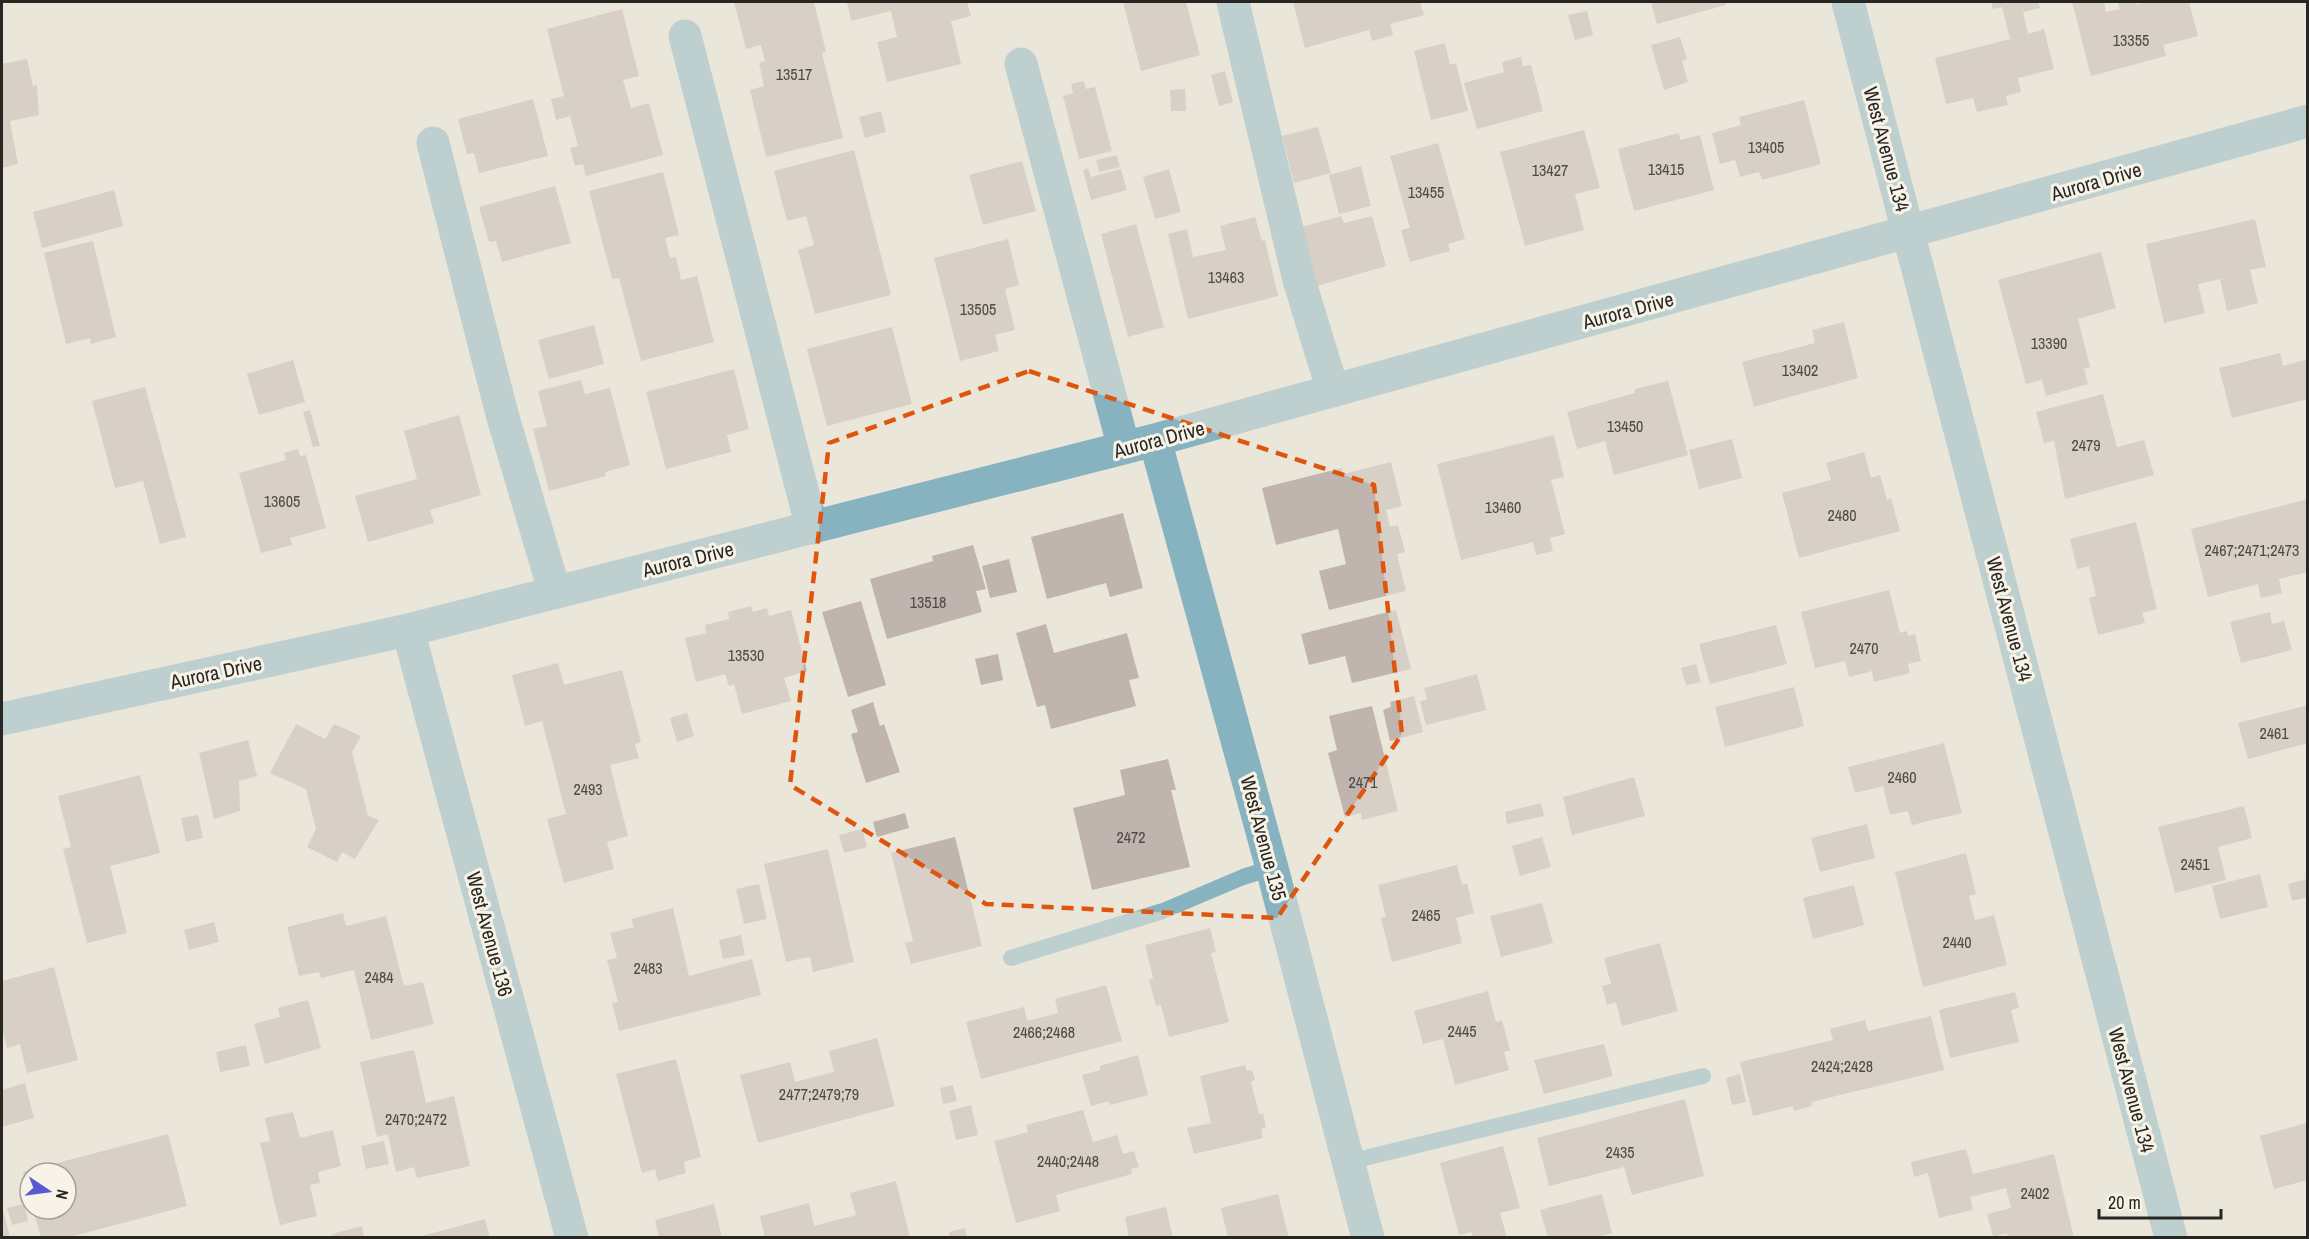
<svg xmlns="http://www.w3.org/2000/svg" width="2309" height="1239" font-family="'Archivo Narrow',sans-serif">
<rect width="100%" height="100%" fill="#ebe6da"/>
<path fill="#c0b4ae" d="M734,2H814L826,52L822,53L843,138L766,157L750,90L764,86L759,63L765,61L761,45L746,49Z
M847,2H967L971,16L951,21L961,64L887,82L877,42L897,37L891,11L851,21Z
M1123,2H1186L1200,55L1141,71Z
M1293,2H1420L1424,15L1390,24L1393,35L1372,41L1369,30L1305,48Z
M1651,2H1725L1726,5L1657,24Z
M1991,2H2038L2040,8L2023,12L2028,34L2044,29L2054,69L2018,78L2021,92L2006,96L2008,105L1977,112L1973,98L1946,104L1935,58L2010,39L2002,7L1993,9Z
M2072,2H2104L2106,12L2120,9L2118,2H2136V4L2148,2H2189L2198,36L2163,45L2166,56L2091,76Z
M622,9L639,76L623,80L631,108L649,103L663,155L586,176L583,164L575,166L570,148L578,146L570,116L556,120L551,99L564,96L547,29Z
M1587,11L1593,35L1575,40L1568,15Z
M1680,37L1687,59L1682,61L1688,82L1664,90L1651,45Z
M1445,43L1450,65L1456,63L1468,111L1431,120L1414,51Z
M1521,57L1523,66L1531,65L1543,111L1477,129L1464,83L1504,72L1502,62Z
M27,59L33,86L37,85L39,115L10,121L18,164L2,168V64Z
M1225,71L1233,102L1219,106L1211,75Z
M1084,81L1086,89L1095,87L1112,151L1079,159L1063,96L1073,93L1071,84Z
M1185,89L1186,111H1171L1170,90Z
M533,99L548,156L479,173L474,153L467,154L458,119Z
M1804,100L1821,164L1762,180L1759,172L1740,177L1735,160L1720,164L1712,133L1741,125L1739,117Z
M881,111L886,132L865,138L859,117Z
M1318,127L1331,173L1294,183L1282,136Z
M1584,130L1600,188L1575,194L1584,230L1525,246L1500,152Z
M1679,133L1680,140L1700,135L1714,190L1634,211L1618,149Z
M1438,143L1465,239L1448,244L1450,251L1410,262L1401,230L1410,228L1390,156Z
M854,150L891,295L815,314L798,250L814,245L806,216L787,221L774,171Z
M1117,155L1120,167L1099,172L1096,160Z
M1022,161L1036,211L983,225L969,175Z
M1361,166L1371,206L1339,214L1329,175Z
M1088,168L1091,177L1121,169L1127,190L1091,200L1083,170Z
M1169,169L1181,212L1155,219L1143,177Z
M663,172L679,235L665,238L670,258L676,257L681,280L697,276L714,342L641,361L619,278L612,279L589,191Z
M555,186L571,243L502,262L496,241L489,242L479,207Z
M114,190L123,226L42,248L33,212Z
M1341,216L1344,223L1372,216L1386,266L1314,287L1298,228Z
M1255,217L1262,241L1265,240L1278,296L1188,319L1168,234L1187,229L1193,257L1226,250L1220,226Z
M2255,219L2266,267L2250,270L2258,303L2227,311L2220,279L2198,284L2205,313L2164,323L2146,244Z
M1136,224L1164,327L1128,337L1101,234Z
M1008,239L1019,285L1005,289L1015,330L995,335L999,351L960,361L934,258Z
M93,241L116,337L91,344L90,338L66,344L44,253Z
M2101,252L2116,308L2078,319L2090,367L2084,369L2088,384L2046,396L2042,380L2026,384L1998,280Z
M1844,322L1858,378L1754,407L1742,362L1815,343L1812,330Z
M594,325L604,364L549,379L538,340Z
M892,327L912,404L827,426L807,349Z
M2280,353L2283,366L2308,359V399L2232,418L2219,368Z
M293,360L305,402L259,415L247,374Z
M734,369L749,429L727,435L731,452L666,469L646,392Z
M581,380L585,394L610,388L630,465L605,472L606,476L549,491L533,429L547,426L538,391Z
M1668,381L1688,455L1614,475L1605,441L1577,449L1567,412L1635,393V389Z
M145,387L186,537L160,544L143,481L115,488L92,401Z
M2103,394L2117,447L2144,440L2154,475L2065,499L2054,441L2044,443L2036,412Z
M310,410L320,446L313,447L303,412Z
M459,415L481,495L430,510L434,523L368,542L355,496L417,479L404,431Z
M1554,435L1564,477L1551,480L1565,534L1550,538L1553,551L1536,555L1533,542L1461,560L1437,464Z
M1732,439L1742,478L1699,489L1689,450Z
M298,449L300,456L306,455L326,528L290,538L292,545L261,553L239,473L286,460L284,453Z
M1864,452L1871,478L1880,475L1887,500L1891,498L1900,531L1799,558L1782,493L1831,480L1826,463Z
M1391,462L1402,506L1386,510L1390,527L1398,525L1405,552L1397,554L1406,591L1329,610L1319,571L1346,564L1338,529L1276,545L1262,488L1342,468L1343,474Z
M2308,499V572L2279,579L2282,593L2261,598L2258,584L2208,597L2191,529Z
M1123,513L1143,588L1110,597L1106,583L1047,599L1031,537Z
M2136,522L2157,609L2142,613L2145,623L2098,635L2089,598L2096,596L2089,566L2077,569L2070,539Z
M973,545L986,589L976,591L982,612L887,639L870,579L933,561L932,556Z
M1009,559L1017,592L990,598L982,566Z
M1889,590L1900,633L1907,631L1908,636L1915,634L1921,661L1908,664L1910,673L1874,682L1872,671L1849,677L1845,661L1815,668L1801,612Z
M861,601L886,685L848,697L822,612Z
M751,606L753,612L767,608L769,616L791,610L807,671L784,678L791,701L742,714L734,684L729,686L725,674L696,682L685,638L706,633L705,625L729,619L728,612Z
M1396,610L1411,669L1352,683L1345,656L1309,665L1301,634Z
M2270,612L2272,624L2284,621L2292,650L2241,663L2230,622Z
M1046,624L1054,653L1127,633L1139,678L1129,680L1136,706L1051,729L1045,705L1037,707L1016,633Z
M1776,625L1787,664L1710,684L1699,644Z
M998,654L1003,680L981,685L975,659Z
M558,663L564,685L622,670L641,742L635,744L639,758L610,765L628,836L607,842L614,869L564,883L547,819L566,814L542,721L525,726L512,675Z
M1696,664L1701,682L1686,685L1681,668Z
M1477,674L1486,710L1426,725L1420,701L1427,700L1424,688Z
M1794,687L1804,726L1725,747L1715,707Z
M1414,696L1423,732L1390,741L1383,710L1391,707L1390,702Z
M873,702L880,726L884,724L900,772L866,783L851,734L858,732L851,710Z
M2308,705V743L2248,759L2238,723Z
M1372,706L1398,811L1362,820L1361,813L1345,817L1328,753L1337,750L1329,716Z
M687,713L694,736L677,742L670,718Z
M296,724L325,739L334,724L361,736L352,752L368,816L379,820L355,859L342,852L337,862L307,847L316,829L306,789L270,773Z
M248,740L257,776L239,781L240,811L214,819L199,753Z
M1944,743L1962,813L1912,825L1908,811L1890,815L1883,786L1855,793L1848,767Z
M1168,759L1176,790H1171L1190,867L1092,890L1073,808L1125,795L1120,770Z
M140,775L160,853L110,866L127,933L87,943L63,849L71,847L58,796Z
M1634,777L1645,816L1572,835L1563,797Z
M1541,803L1544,816L1507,824L1505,812Z
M2244,806L2252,838L2218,847L2226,880L2175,893L2158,827Z
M905,813L909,828L877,837L873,822Z
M198,815L203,838L186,842L181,818Z
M1867,824L1875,858L1820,872L1811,838Z
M862,829L867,847L844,853L839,835Z
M955,837L982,946L911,964L905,943L913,941L891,853Z
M1542,837L1551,867L1520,876L1512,846Z
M828,849L854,962L813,972L810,957L786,962L764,864Z
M1966,853L1976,894L1969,896L1975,920L1994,915L2007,965L1923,987L1895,872Z
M1457,865L1462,885L1467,883L1474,913L1456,918L1462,943L1392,962L1381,918L1386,917L1378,885Z
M2260,874L2268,907L2220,919L2212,886Z
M2307,879L2308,897L2292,901L2288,884Z
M759,884L767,919L744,924L736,889Z
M1854,885L1864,925L1813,939L1803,898Z
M1542,903L1553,943L1501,957L1490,916Z
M673,908L689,976L752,959L761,995L619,1031L612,1003L618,1002L607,960L617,958L610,933L634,927L631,919Z
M343,913L346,926L386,916L404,986L423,982L434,1024L371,1040L354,970L321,978L319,972L299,976L287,927Z
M214,922L219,942L189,950L184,930Z
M1210,928L1216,952L1211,953L1229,1022L1169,1037L1161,1005L1156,1006L1149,980L1153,978L1145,945Z
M741,935L745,955L723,959L719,940Z
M1660,943L1678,1011L1622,1026L1616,1002L1607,1005L1602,986L1611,984L1604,958Z
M54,967L78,1060L27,1073L20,1044L7,1048L2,1028V981Z
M1106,985L1122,1041L981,1079L966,1022L1024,1007L1027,1021L1058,1013L1055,999Z
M1488,991L1496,1022L1502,1020L1510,1050L1504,1052L1509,1070L1455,1085L1443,1039L1423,1044L1414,1011Z
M2015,992L2019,1008L2011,1010L2019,1042L1950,1058L1939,1010Z
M308,1000L321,1048L265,1064L254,1024L280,1017L278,1008Z
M1931,1016L1944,1070L1811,1102L1812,1106L1794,1111L1793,1106L1753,1116L1740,1062L1833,1040L1830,1029L1865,1020L1868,1031Z
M877,1038L895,1106L758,1143L740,1075L790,1062L795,1082L834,1072L829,1051Z
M1604,1044L1613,1076L1544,1094L1534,1060Z
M246,1045L250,1066L220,1072L216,1052Z
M414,1050L426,1103L454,1096L470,1166L417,1178L414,1167L396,1172L388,1134L377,1137L360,1062Z
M1138,1055L1148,1095L1110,1105L1109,1101L1091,1106L1082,1075L1100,1070V1066Z
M676,1059L701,1157L684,1162L686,1173L658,1181L655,1169L642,1173L616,1074Z
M1245,1065L1247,1071L1252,1070L1255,1080L1251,1082L1259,1114L1263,1113L1266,1127L1261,1129L1263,1138L1194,1154L1187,1128L1211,1123L1200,1076Z
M1740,1074L1746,1102L1732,1105L1726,1078Z
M25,1083L34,1118L2,1127V1090Z
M953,1085L957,1101L943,1104L940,1088Z
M1685,1099L1704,1176L1632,1195L1624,1167L1549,1186L1537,1138Z
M971,1105L978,1135L956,1140L949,1111Z
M1083,1110L1093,1142L1117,1135L1123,1154L1134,1151L1139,1167L1131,1169L1132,1174L1056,1195L1060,1211L1016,1223L994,1141L1028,1132L1026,1125Z
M293,1112L300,1138L333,1130L341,1166L318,1172L320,1183L310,1185L317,1216L280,1225L260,1143L270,1141L265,1118Z
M2306,1123L2308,1180L2274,1189L2260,1136Z
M168,1134L187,1206L66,1238H41L33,1209H66V1173H30L29,1194L23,1172Z
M384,1141L389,1164L366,1169L361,1146Z
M1503,1146L1520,1208L1500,1213L1507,1238H1473L1471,1232L1459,1235L1440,1163Z
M1966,1149L1973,1174L2054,1154L2074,1238H2008L2007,1233L1993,1237L1987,1214L2011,1208L2006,1188L1970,1197L1973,1210L1939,1218L1928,1173L1914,1177L1911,1162Z
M896,1181L910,1238H765L760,1216L809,1203L814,1226L856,1215L850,1193Z
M1278,1194L1289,1238H1228L1221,1208Z
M1602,1194L1612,1233L1595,1238H1548L1540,1210Z
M24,1204L28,1221L12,1225L7,1208Z
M714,1204L722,1238H659L655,1220Z
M2,1206L10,1238H2Z
M1166,1207L1173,1238H1129L1125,1217Z
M485,1219L490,1238H418V1237Z
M362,1226L364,1238H333L332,1234Z
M965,1228L967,1238H950L949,1232Z"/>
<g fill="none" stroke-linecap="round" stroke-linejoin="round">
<path stroke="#87b3c1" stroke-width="16" d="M1011,958L1163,911L1243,877L1272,868
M1348,1162L1703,1076"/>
<path stroke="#87b3c1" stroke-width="33" d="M1233,2L1299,280L1333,391
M1848,2L2171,1238
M685,36L812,528
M1021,64L1124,448
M433,143L502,414L555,593
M1155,440L1272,868L1368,1238
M408,630L572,1238
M2,719L408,630L1155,440L2308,121"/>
</g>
<path d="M0 0H2309V1239H0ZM1029,371L1374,485L1402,734L1277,918L986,904L790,785L829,443Z" fill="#ebe6da" fill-opacity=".55" fill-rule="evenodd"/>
<path fill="none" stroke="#de560d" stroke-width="4.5" stroke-dasharray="12 8" stroke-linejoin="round" d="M1029,371L1374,485L1402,734L1277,918L986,904L790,785L829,443Z"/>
<g text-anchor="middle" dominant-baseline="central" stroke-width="6" stroke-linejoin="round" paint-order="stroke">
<g font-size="16" fill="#4e4a45">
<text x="2131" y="40">13355</text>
<text x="794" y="74">13517</text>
<text x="1766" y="147">13405</text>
<text x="1666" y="169">13415</text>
<text x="1550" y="170">13427</text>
<text x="1426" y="192">13455</text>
<text x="1226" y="277">13463</text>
<text x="978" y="309">13505</text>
<text x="2049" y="343">13390</text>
<text x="1800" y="370">13402</text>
<text x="1625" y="426">13450</text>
<text x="2086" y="445">2479</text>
<text x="282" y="501">13605</text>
<text x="1503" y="507">13460</text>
<text x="1842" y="515">2480</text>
<text x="2252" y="550">2467;2471;2473</text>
<text x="928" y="602">13518</text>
<text x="1864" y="648">2470</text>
<text x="746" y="655">13530</text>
<text x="2274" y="733">2461</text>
<text x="1902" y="777">2460</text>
<text x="1363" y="782">2471</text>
<text x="588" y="789">2493</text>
<text x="1131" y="837">2472</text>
<text x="2195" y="864">2451</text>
<text x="1426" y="915">2465</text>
<text x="1957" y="942">2440</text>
<text x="648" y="968">2483</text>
<text x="379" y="977">2484</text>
<text x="1462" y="1031">2445</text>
<text x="1044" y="1032">2466;2468</text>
<text x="1842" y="1066">2424;2428</text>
<text x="819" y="1094">2477;2479;79</text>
<text x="416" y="1119">2470;2472</text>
<text x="1620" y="1152">2435</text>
<text x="1068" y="1161">2440;2448</text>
<text x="2035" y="1193">2402</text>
</g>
<g font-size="20" fill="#282622" stroke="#f8f3e7">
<text transform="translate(1887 149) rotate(75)">West Avenue 134</text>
<text transform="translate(2096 181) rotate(-16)">Aurora Drive</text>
<text transform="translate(1628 310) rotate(-15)">Aurora Drive</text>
<text transform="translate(1159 439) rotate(-15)">Aurora Drive</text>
<text transform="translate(688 559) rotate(-14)">Aurora Drive</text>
<text transform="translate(2010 619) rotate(75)">West Avenue 134</text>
<text transform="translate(216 672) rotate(-12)">Aurora Drive</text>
<text transform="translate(1264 838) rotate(75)">West Avenue 135</text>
<text transform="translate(490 934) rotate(75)">West Avenue 136</text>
<text transform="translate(2132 1090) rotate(75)">West Avenue 134</text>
</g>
</g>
<rect width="2309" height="1239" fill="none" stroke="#282622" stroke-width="6"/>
<g transform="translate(48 1191) rotate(103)"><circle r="28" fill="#f8f3e7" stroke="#a5a198" stroke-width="1.5"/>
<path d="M0-4.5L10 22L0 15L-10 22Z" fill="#575bd3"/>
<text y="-9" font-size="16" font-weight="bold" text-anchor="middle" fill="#282622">N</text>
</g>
<path d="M2099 1209v9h122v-9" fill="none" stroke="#282622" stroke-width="3"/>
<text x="2108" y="1209" font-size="18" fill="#282622" stroke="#f8f3e7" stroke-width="4.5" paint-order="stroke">20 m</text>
</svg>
